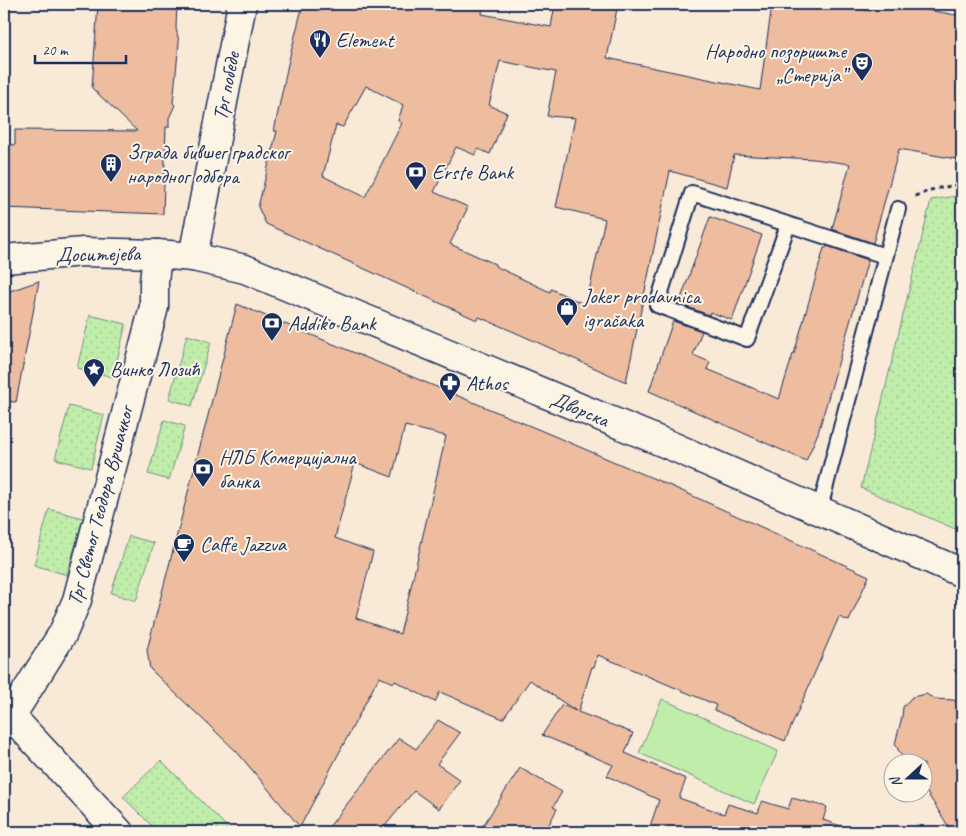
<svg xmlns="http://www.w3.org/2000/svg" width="966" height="836" font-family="Caveat,sans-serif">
<defs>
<pattern id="park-dots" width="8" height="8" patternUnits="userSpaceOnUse" patternTransform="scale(1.25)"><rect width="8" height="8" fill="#c1edaa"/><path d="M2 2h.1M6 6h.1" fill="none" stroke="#a5cc95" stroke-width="1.8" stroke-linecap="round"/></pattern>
</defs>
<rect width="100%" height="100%" fill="#f9ead7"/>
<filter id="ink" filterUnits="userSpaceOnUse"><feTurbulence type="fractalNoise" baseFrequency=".02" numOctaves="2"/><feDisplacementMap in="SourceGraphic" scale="10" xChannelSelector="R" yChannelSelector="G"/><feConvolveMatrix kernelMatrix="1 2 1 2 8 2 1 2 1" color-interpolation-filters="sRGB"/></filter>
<g filter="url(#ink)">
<path fill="url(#park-dots)" stroke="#6e8e84" d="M962,195V532L861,488L931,200Z
M90,315L126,324L113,377L77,368Z
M187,335L211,342L192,406L169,399Z
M69,406L104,415L91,468L55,459Z
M164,420L185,426L169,480L148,474Z
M49,509L83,518L67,575L34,565Z
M129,536L154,543L136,601L111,593Z
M161,760L232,832H158L123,797Z"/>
<path fill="#c1edaa" stroke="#6e8e84" d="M662,699L778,751L754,804L639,753Z"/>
<path fill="#eebc9f" stroke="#1b2f5e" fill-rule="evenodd" d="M98,4H177L176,28L179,42L173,103L175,105L169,118V127H166L163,214L4,208V144L15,145V130L137,131L92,88Z
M303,4H483L482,14L551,27L555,4H618L607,58L760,90L772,4H829L871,11L872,4H905L904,6L962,16V160L899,149L873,243L832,229L850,164L814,159L734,155L727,187L670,171L626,382L512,331L479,317L477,320L266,224L258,207L277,131H274L288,64ZM500,61L556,72L547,116L575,118L556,207L605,219L586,305L551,289L550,292L495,266V264L450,244L468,207L434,192L456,147L475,155L478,149L490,154L507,113L489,105ZM366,86L403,105L398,121L402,123L365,197L323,176L336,125L343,127Z
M710,217L762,235L732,320L710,312L709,315L679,304Z
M827,246L868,260L818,433L806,461L649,391L673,321L702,331L693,355L710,362L707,369L779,399L793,354H794L824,248H826Z
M39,281L16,402L4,401V293Z
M237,304L540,430L671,486L869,576L849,621L839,617L785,741L714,710L716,705L598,655L594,667H592L578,712L633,733L625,753L686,779L679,798L724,814L728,804L758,813L762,801L788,809L792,798L827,807L823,820L844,827V832H648L659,800L607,776L613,765L542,735L562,705L576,711L530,680L503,719L440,692L435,702L395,681L394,683L379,677L300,827L237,752L150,669L147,650ZM405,426L446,436L400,634L356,618L373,552L335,538L355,463L392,477Z
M926,694L935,699L954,700L962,709V832H952L924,788V764H906L895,744L902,717L903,707L912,697Z
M438,720L460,733L437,764L460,780L439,809L414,791L380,832H325L399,738L416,749Z
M520,768L562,792L553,807L557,809L545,832H479Z"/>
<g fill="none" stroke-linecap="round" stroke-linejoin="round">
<g stroke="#1b2f5e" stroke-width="18">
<path id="lane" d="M788,225L747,339L657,305L692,193L885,256
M819,512L898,209"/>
</g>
<g stroke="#1b2f5e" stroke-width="31">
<path id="street" d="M193,257L242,4
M11,716L119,832
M4,724L11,716L63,633L77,600L154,307V282L157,254"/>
</g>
<g stroke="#1b2f5e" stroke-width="31">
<path id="secondary" d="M4,259L83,252L157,254L193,257L245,269L674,447L962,573"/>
</g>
<path stroke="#1b2f5e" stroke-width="3" stroke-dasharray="4 4" stroke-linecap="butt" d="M915,196L934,189L962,184
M962,655L955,669L962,680"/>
<use href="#lane" stroke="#fcf5e5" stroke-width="14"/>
<use href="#street" stroke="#fcf5e5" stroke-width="28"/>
<use href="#secondary" stroke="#fcf5e5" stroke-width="28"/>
</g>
</g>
<defs>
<g id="restaurant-pin" transform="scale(1.125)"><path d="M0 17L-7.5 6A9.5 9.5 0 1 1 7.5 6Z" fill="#1b2f5e" stroke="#fcf5e5"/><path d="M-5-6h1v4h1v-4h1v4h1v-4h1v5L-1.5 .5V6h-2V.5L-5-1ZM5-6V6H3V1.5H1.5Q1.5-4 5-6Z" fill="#fff"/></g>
<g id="theatre-pin" transform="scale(1.125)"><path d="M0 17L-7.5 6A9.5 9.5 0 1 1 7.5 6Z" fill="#1b2f5e" stroke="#fcf5e5"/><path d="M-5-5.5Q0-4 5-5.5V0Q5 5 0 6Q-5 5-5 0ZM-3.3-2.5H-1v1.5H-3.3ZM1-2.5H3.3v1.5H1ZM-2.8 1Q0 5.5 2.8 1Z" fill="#fff"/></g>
<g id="building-pin" transform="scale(1.125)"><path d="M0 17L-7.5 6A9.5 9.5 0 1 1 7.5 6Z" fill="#1b2f5e" stroke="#fcf5e5"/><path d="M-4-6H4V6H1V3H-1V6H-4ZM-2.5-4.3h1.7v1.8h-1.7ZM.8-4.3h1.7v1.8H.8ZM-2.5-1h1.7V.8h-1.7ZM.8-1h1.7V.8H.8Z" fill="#fff"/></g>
<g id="bank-pin" transform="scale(1.125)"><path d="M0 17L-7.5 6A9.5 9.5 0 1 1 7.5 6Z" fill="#1b2f5e" stroke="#fcf5e5"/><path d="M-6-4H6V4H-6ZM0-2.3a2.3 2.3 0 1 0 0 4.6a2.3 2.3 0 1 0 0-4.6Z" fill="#fff"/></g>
<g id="shop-pin" transform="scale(1.125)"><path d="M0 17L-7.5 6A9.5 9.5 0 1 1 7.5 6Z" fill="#1b2f5e" stroke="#fcf5e5"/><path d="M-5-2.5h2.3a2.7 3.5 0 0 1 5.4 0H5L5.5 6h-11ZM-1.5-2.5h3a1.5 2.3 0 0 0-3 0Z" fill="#fff"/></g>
<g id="sight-pin" transform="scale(1.125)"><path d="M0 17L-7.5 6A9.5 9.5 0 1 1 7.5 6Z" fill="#1b2f5e" stroke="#fcf5e5"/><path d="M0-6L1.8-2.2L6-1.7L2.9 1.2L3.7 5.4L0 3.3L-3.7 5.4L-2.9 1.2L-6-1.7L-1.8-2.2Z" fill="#fff"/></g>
<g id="pharmacy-pin" transform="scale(1.125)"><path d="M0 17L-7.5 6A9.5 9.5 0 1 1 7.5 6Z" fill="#1b2f5e" stroke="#fcf5e5"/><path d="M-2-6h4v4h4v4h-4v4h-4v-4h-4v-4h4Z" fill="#fff"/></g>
<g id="cafe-pin" transform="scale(1.125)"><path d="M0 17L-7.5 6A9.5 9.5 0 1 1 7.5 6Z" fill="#1b2f5e" stroke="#fcf5e5"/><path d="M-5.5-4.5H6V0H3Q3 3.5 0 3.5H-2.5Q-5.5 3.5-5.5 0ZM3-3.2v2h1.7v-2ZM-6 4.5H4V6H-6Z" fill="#fff"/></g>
</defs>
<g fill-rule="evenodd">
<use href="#restaurant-pin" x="320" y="40"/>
<use href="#theatre-pin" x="862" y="63"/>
<use href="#building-pin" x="111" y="164"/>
<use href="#bank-pin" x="416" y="172"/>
<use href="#shop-pin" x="567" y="308"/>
<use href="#bank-pin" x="272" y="323"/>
<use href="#sight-pin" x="94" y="369"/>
<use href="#pharmacy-pin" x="450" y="383"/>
<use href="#bank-pin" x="203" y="469"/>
<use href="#cafe-pin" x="184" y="544"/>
</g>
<g text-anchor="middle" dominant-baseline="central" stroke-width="4" stroke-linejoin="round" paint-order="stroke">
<g font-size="21" fill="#1b2f5e" stroke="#fcf5e5" text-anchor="start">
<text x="336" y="40">Element</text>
<text x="846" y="51" text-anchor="end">Народно позориште<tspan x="846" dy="24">„Стерија”</tspan></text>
<text x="127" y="152">Зграда бившег градског<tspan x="127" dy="24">народног одбора</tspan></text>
<text x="432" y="172">Erste Bank</text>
<text x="583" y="296">Joker prodavnica<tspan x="583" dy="24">igračaka</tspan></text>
<text x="288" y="323">Addiko Bank</text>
<text x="110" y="369">Винко Лозић</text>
<text x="466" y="383">Athos</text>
<text x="219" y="457">НЛБ Комерцијална<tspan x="219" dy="24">банка</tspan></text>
<text x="200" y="544">Caffe Jazzva</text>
</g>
<g font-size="21" fill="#1b2f5e" stroke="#fcf5e5">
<text transform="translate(226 86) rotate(-79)">Трг победе</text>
<text transform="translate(98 254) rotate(-1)">Доситејева</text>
<text transform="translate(580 409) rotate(23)">Дворска</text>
<text transform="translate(100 506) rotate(-75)">Трг Светог Теодора Вршачког</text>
</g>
</g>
<rect width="966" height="836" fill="none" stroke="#fcf5e5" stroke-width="20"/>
<rect x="10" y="10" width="946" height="816" fill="none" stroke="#1b2f5e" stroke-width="2" filter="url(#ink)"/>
<g transform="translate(908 778) rotate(249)"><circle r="24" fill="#fcf5e5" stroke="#a2a6af"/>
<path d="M0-4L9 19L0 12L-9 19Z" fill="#1b2f5e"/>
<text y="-8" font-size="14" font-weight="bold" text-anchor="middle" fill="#1b2f5e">N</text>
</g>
<path d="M35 55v8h91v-8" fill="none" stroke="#1b2f5e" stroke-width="2.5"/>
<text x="42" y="55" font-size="15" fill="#1b2f5e" stroke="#fcf5e5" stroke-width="4" paint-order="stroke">20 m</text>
</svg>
